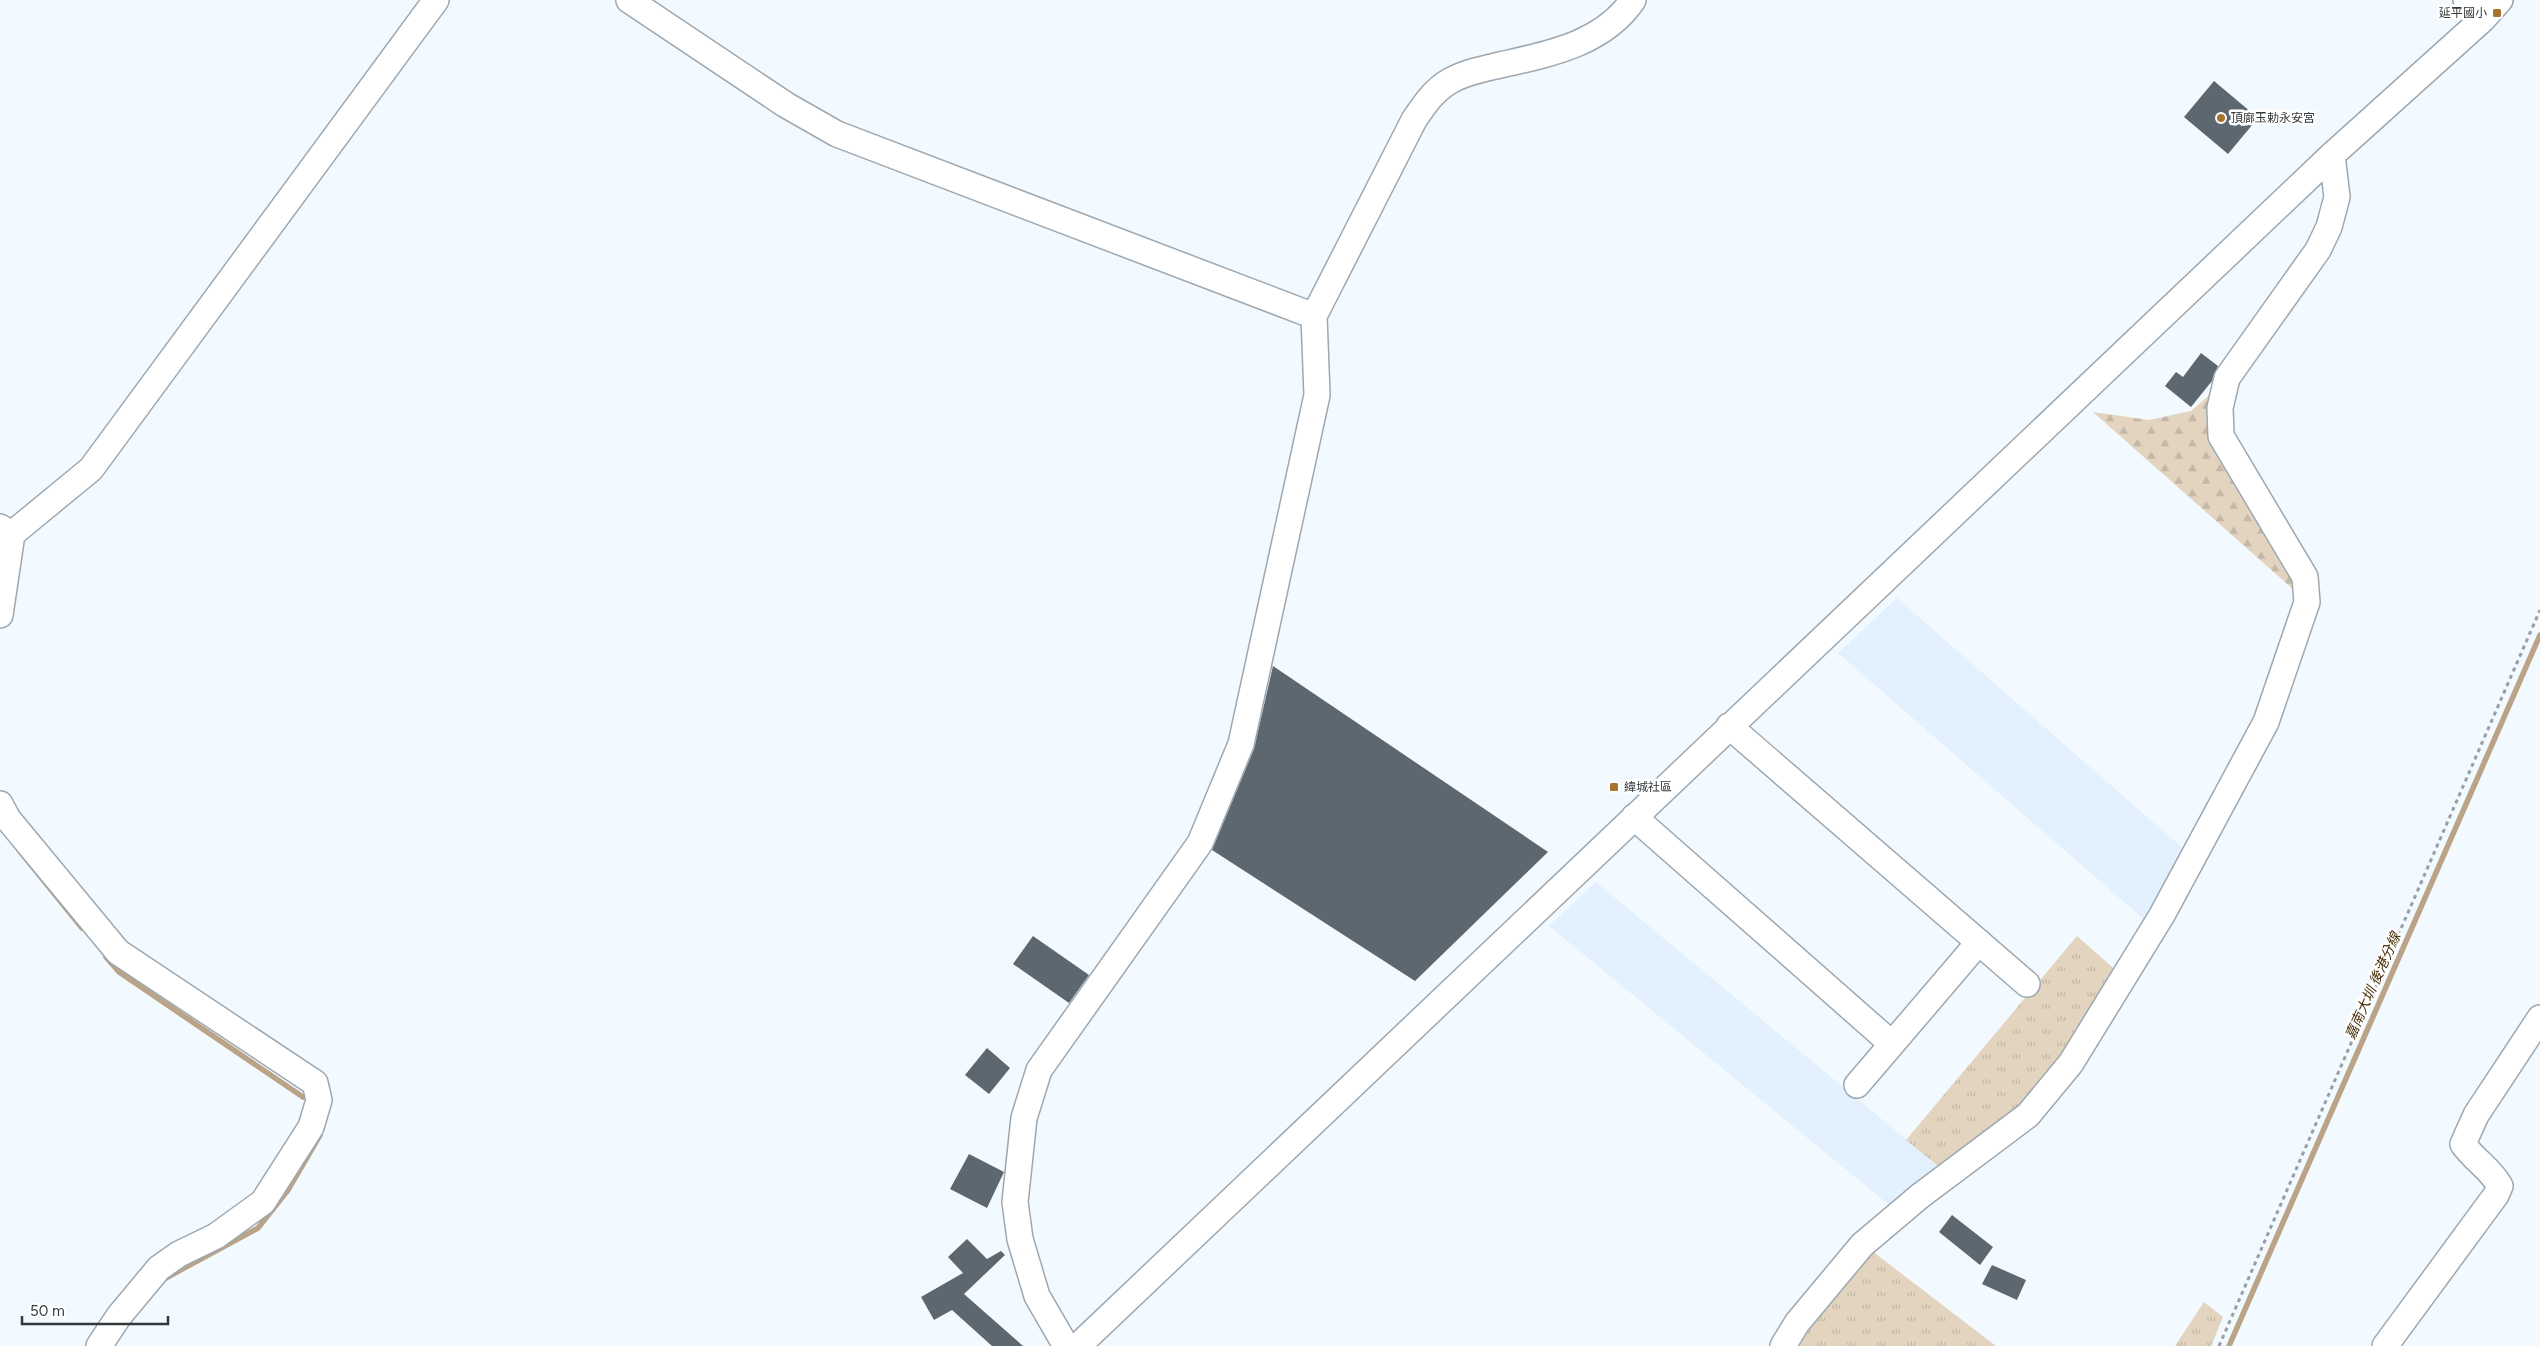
<svg xmlns="http://www.w3.org/2000/svg" width="2540" height="1346" font-family="Figtree,'Noto Sans TC',sans-serif">
<defs>
<pattern id="grass-tufts" width="24" height="20" patternUnits="userSpaceOnUse" patternTransform="scale(1.25)"><rect width="24" height="20" fill="#e3d4c0"/><path d="M3 7l-1-3M5 7V3M7 7l1-3M15 17l-1-3M17 17v-4M19 17l1-3" fill="none" stroke="#c3b7a6"/></pattern>
<pattern id="forest-firs" width="22" height="20" patternUnits="userSpaceOnUse" patternTransform="scale(1.25)"><rect width="22" height="20" fill="#e3d4c0"/><path d="M5 1l3.5 6h-7zM16 11l3.5 6h-7z" fill="#c3b7a6"/></pattern>
</defs>
<rect width="100%" height="100%" fill="#f2f9ff"/>
<path fill="#e2f1fd" d="M1897,598L2186,851L2147,922L1838,653Z
M1596,882L1943,1170L1894,1209L1549,926Z"/>
<path fill="url(#grass-tufts)" d="M2077,936L2119,973L2023,1111L1943,1170L1906,1140Z
M1868,1248L1996,1346H1792Z
M2204,1302L2223,1317L2211,1346H2175Z"/>
<path fill="url(#forest-firs)" d="M2220,386L2214,408L2303,598L2093,412L2149,420L2191,411Z"/>
<g fill="none" stroke-linecap="round" stroke-linejoin="round">
<path stroke="#baa386" stroke-width="5.5" d="M19,850L82,928
M106,957L119,972L303,1097
M164,1279L258,1228L288,1190L320,1135
M2229,1346L2540,635"/>
</g>
<path fill="#5d676f" d="M2214,81L2258,118L2228,154L2184,117Z
M2201,353L2218,366L2212,381L2191,407L2165,386L2176,372L2183,377Z
M1273,666L1548,852L1415,981L1212,850L1254,749Z
M1033,936L1089,975L1069,1003L1013,964Z
M987,1048L1010,1068L989,1094L965,1075Z
M969,1154L1004,1172L987,1208L950,1189Z
M1952,1215L1993,1247L1980,1265L1939,1232Z
M967,1239L987,1259L1001,1251L1005,1255L964,1294L1023,1346H992L952,1310L934,1320L921,1297L963,1273L948,1257Z
M1992,1265L2026,1280L2017,1300L1982,1284Z"/>
<g fill="none" stroke-linecap="round" stroke-linejoin="round">
<g stroke="#9da8b1" stroke-width="28">
<path id="minor" d="M629,0L786,105L837,134L1314,316
M2466,0L2483,19
M0,527L12,534L0,615
M12,534L91,469L436,0
M1729,726L2027,984
M0,804L8,819L118,952L315,1083L319,1100L311,1127L263,1202L216,1236L179,1254L159,1268L119,1316L99,1346
M1634,817L1892,1044
M1857,1085L1979,942
M1066,1346L1037,1296L1020,1239L1015,1202L1024,1118L1039,1070L1200,843L1241,744L1317,395L1314,316L1414,120C1424,105 1434,90 1450,81C1466,72 1483,69 1500,65C1549,54 1603,44 1633,0
M1078,1346L2332,155L2483,19L2500,0
M1783,1346L1797,1323L1862,1245L1920,1196L2028,1115L2071,1063L2162,915L2266,722L2307,602L2305,577L2221,436L2220,408L2227,378L2318,250L2329,227L2337,197L2332,155
M2385,1346L2496,1195L2500,1186C2491,1169 2474,1160 2463,1144L2476,1115L2540,1018"/>
</g>
<path stroke="#999fa4" stroke-width="3" stroke-dasharray="4 4" stroke-linecap="butt" d="M2219,1346L2540,610"/>
<use href="#minor" stroke="#fff" stroke-width="25"/>
</g>
<g fill="#a5752a" stroke="#fff" stroke-width="2">
<rect x="2492" y="8" width="10" height="10" rx="2.5"/>
<circle cx="2221" cy="118" r="5"/>
<rect x="1609" y="782" width="10" height="10" rx="2.5"/>
</g>
<g text-anchor="middle" dominant-baseline="central" stroke-width="5" stroke-linejoin="round" paint-order="stroke">
<g font-size="12" fill="#34393c" stroke="#fff" text-anchor="start">
<text x="2487" y="13" text-anchor="end">延平國小</text>
<text x="2231" y="118">頂廍玉勅永安宮</text>
<text x="1624" y="787">緯城社區</text>
</g>
<g font-size="14" font-style="italic" fill="#493009" stroke="#fff">
<text transform="translate(2373 986) rotate(-66)">嘉南大圳 後港分線</text>
</g>
</g>
<path d="M22 1316v8h146v-8" fill="none" stroke="#34393c" stroke-width="2.5"/>
<text x="30" y="1316" font-size="15" fill="#34393c" stroke="#ffffff" stroke-width="4" paint-order="stroke">50 m</text>
</svg>
